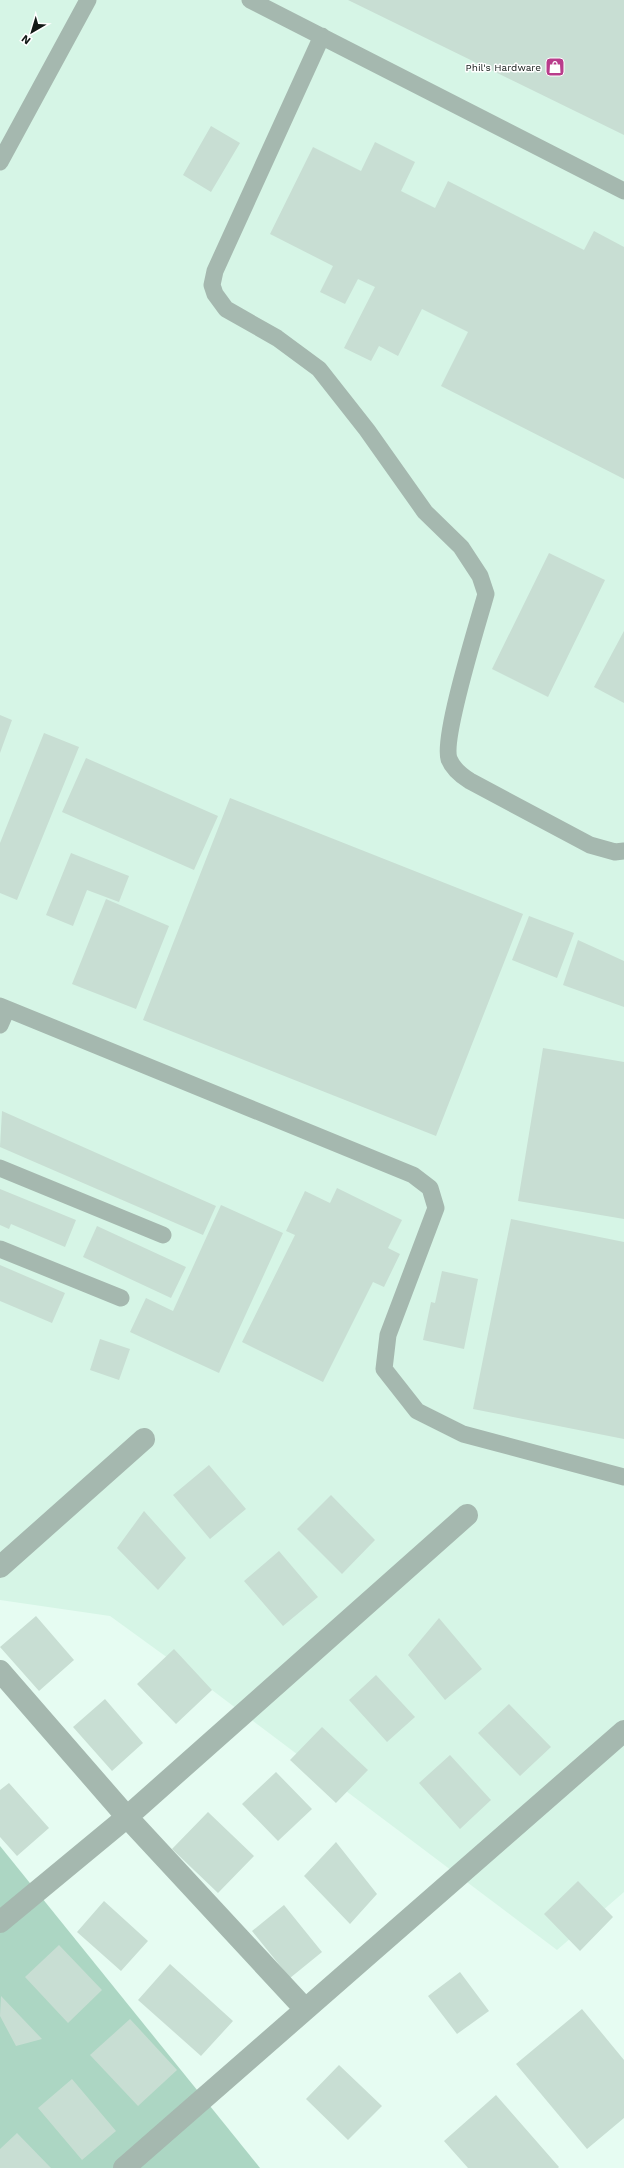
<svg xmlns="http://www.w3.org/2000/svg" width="624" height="2168" font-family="'Work Sans',sans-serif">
<rect width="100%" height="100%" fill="#e6fcf2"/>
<path fill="#d6f5e6" d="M0,0H624V1892L557,1950L212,1690L110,1616L0,1600Z"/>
<path fill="#acd6c3" d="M0,1846L260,2168H0Z"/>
<path fill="#c8ded3" d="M348,0H624V135Z
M211,126L240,143L211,192L183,175Z
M375,142L415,162L401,191L435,208L448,181L584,250L594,231L624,247V479L441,386L468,332L422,309L398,356L379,346L371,361L344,348L375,287L358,279L345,304L320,292L333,266L270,234L313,147L361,171Z
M549,553L605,580L548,697L492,669Z
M624,631V703L594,687Z
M0,715L12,720L0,753Z
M44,733L79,747L17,900L0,893V843Z
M86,758L218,816L194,870L62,812Z
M230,798L523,914L436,1136L143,1020Z
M71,853L129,876L119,902L87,890L73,926L46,915Z
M106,899L169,926L136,1009L72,984Z
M529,916L574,933L557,978L512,960Z
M578,940L624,961V1007L563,985Z
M543,1048L624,1062V1219L518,1201Z
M2,1111L216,1206L203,1235L0,1147Z
M337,1188L402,1220L388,1248L400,1254L384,1287L373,1282L323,1382L242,1342L295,1235L286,1231L305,1191L330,1203Z
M0,1189L76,1220L65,1247L11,1224L9,1229L0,1225Z
M221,1205L283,1233L219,1373L130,1332L146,1298L173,1311Z
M511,1219L624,1242V1439L473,1409Z
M97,1226L186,1267L171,1298L83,1257Z
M0,1265L65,1293L52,1323L0,1301Z
M442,1271L478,1279L464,1349L423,1340L431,1302L435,1303Z
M100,1339L130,1349L119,1380L90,1370Z
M209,1465L246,1509L210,1539L173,1495Z
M331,1495L375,1540L342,1574L297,1529Z
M144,1511L186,1558L158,1590L117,1548Z
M279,1551L318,1597L283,1626L244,1581Z
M36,1616L74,1660L39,1691L0,1647Z
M439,1618L482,1669L445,1700L408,1655Z
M174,1649L212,1690L176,1724L137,1684Z
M376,1675L415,1717L387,1742L349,1700Z
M105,1699L143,1743L112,1771L73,1727Z
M509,1704L551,1747L520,1776L478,1733Z
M322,1727L368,1770L336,1803L290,1760Z
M450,1755L491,1800L460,1829L419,1783Z
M276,1772L312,1809L278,1841L242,1804Z
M9,1783L49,1828L17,1856L0,1837V1790Z
M208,1812L254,1856L218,1893L172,1849Z
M336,1842L377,1894L350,1924L304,1876Z
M578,1881L613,1917L580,1951L544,1914Z
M104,1901L148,1941L121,1971L77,1932Z
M284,1905L322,1952L290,1978L252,1931Z
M59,1945L102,1990L68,2023L25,1977Z
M170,1964L233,2021L201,2056L138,2000Z
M460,1972L489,2011L457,2034L428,1996Z
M1,1996L42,2039L16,2046L0,2016Z
M582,2009L624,2060V2118L587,2149L516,2064Z
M130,2019L177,2070L138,2106L90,2055Z
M339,2065L382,2106L348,2140L306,2099Z
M72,2079L116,2131L82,2160L38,2108Z
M496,2095L559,2167L558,2168H468L444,2141Z
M17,2133L51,2168H0V2149Z"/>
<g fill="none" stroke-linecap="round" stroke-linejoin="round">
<path stroke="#a5b8af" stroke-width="17" d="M250,0L624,191
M322,36L215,271L212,285L215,294L226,309L277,338L319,369L367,430L425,512L461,547L480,576L486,594C478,623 442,737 449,759C453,769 462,776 470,781L590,845L615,852L624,851
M0,162L88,0
M0,1006L413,1175L430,1188L436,1208L388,1335L384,1369L417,1411L463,1434L624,1477
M0,1025L7,1009
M0,1168L163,1235
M0,1249L121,1298"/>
<path stroke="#a5b8af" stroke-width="22" d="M0,1567L144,1439
M0,1671L127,1817L305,2009
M0,1922L127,1817L467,1515
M124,2168L624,1731"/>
</g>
<defs>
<g id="shop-square" transform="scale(1)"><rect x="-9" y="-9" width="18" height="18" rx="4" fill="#b93c8b" stroke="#fff"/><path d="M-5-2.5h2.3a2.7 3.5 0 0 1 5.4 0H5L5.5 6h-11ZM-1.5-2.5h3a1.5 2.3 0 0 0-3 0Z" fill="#fff"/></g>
</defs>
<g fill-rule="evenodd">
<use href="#shop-square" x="555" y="67"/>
</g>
<g text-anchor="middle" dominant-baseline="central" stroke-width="3" stroke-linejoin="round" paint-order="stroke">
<g font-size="10" fill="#121916" stroke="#fff" text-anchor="end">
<text x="541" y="67">Phil's Hardware</text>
</g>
</g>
<g transform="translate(32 32) rotate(218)" stroke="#ffffff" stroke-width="3" paint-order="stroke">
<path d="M0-3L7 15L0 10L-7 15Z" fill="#121916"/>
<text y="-6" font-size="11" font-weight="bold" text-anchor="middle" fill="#121916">N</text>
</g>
</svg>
